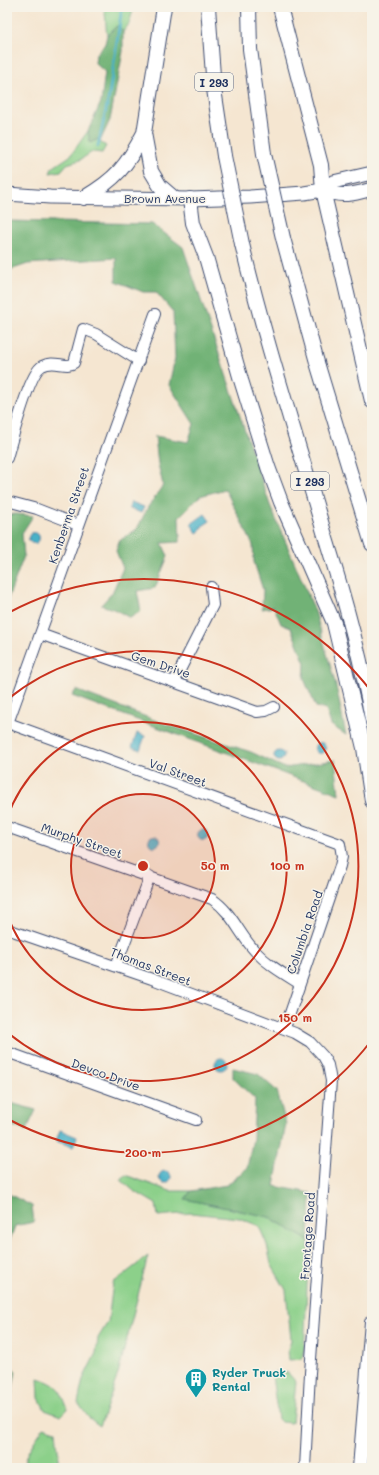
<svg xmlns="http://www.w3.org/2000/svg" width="379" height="1475" font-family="Mali,sans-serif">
<rect width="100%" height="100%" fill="#f7f3e8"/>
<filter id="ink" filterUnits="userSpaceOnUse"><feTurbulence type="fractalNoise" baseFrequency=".025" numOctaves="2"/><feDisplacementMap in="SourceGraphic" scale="8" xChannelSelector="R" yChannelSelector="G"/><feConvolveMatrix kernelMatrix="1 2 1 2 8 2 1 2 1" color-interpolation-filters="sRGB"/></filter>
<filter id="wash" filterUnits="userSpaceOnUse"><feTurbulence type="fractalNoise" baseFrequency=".012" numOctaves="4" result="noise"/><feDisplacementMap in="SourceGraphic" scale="16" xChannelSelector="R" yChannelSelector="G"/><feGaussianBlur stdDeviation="0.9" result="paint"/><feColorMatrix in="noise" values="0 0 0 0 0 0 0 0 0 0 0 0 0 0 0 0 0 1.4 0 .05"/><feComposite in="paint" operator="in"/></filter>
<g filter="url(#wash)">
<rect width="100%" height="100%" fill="#f5e6d1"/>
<path fill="#8cd08a" stroke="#548074" d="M103,7H134L129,24L123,32L118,25L107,35C105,25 107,16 103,7Z
M88,131L90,143L102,137L100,142L106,146L102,153L92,152L80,160L67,164L61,171L50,173L52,168L70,156Z
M125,1175L170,1191H191L186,1199L269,1217L309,1241L304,1355L302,1359L289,1360L288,1350L291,1340L286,1290L271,1264L267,1245L259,1226L239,1218L191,1213L158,1216L156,1204L134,1191L121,1180Z
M148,1256L118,1374L100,1426L89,1418L78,1403L83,1379L96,1353L98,1338L108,1322L113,1283Z
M274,1372L288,1373L296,1382L292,1422L290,1423L281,1422L278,1419L272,1376Z
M38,1378C59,1385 60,1389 68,1409L61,1416L45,1410L39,1398Z
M44,1427L56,1431L60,1468H24C23,1455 37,1438 44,1427Z"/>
<path fill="#71b276" stroke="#46706a" d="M118,25L123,32V51L110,120L102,137L90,143L88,131L101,102L105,72L95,63L96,54L105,44L107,35Z
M7,221L152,224L183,247L270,505L315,611L336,686L346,735L331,725L326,709L316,707L304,679L305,663L291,628L281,624L274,607L262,609L263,590L254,562L253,545L225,489L200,496L179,517L180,542L162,543L168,556L155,588L137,591L141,611L130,618L116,610L101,605L112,593L123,568L116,551L119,541L137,529L148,507L163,485L158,464L155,436L188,442L194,424L169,385L175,358L173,312L156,292H143L116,281V258L28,264L7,271Z
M16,514L33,516L22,533L24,556L7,601V515Z
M76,690L165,724L251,752L285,768L335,760L339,794L72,696Z
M233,1068L258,1074L277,1091L286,1124L274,1186L311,1193L309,1241L269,1217L185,1199L191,1191L227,1185L247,1168L253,1139L255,1099L233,1078Z
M7,1102L36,1110L26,1131L7,1124Z
M7,1193L32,1206L34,1222L15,1226L7,1248Z
M7,1362L16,1371L7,1419Z"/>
<path fill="#48b1c7" stroke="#327092" d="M131,502L144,507L141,513L129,508Z
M205,514L210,521L201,527L202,529L197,533L191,524Z
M28.5 538a5.5 5.5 0 1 1 11 0a5.5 5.5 0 1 1-11 0Z
M137,733L145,736L140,750L132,747Z
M314.5 748a5.5 5.5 0 1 1 11 0a5.5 5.5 0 1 1-11 0Z
M274 756a5 5 0 1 1 10 0a5 5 0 1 1-10 0Z
M197.5 835a5.5 5.5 0 1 1 11 0a5.5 5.5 0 1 1-11 0Z
M148.5 841a5.5 5.5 0 1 1 11 0a5.5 5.5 0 1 1-11 0Z
M215 1064a6 6 0 1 1 12 0a6 6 0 1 1-12 0Z
M60,1130L77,1137L73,1147L56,1141Z
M159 1177a6 6 0 1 1 12 0a6 6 0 1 1-12 0Z"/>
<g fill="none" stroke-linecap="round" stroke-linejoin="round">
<path stroke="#48b1c7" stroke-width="3" d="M98,146L109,96L122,7"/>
</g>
</g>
<g filter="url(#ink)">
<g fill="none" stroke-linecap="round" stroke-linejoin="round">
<g stroke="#3c4a6f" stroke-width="12">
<path id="minor" d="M7,458C12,441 29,373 42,366C54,359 66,369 74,363L83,329L96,334L139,361
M7,501L37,509L78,525
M40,634L257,712L266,711L274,707
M174,682L213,605L211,587
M8,723L340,844L342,857L340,866L285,1028
M7,726L155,314
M7,827L212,899C232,912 239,934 255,951C268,965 284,974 300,984
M7,929L152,979L295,1033L310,1042L323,1056L328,1065L331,1081L310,1373L305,1468
M116,966L150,876
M7,1052L196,1120"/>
</g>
<g stroke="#3c4a6f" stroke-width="15">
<path id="major" d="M323,190C341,198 354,194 372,189
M7,194L50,197L190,199L250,197L304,193L323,190L333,182L372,173"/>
</g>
<g stroke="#3c4a6f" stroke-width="16">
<path id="highway" d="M164,7L144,133L151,171L160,186L174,198
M208,7L214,89L224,156
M249,7L250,49L264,154
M280,7L321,165L323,190L372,401
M84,198C116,179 127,166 144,133
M190,199L193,223L206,257L241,380L268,467L281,502L334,623L364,748L372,801
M283,238L318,366L372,544
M242,244C265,341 296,436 324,532C343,593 361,655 372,719
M360,1468L372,1322"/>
</g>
<use href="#minor" stroke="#fff" stroke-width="10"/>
<use href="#major" stroke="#fff" stroke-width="13"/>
<use href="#highway" stroke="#fff" stroke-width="14"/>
<g stroke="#3c4a6f" stroke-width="16" stroke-linecap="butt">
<path id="highway-bridge" d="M264,154L283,238
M224,156L242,244"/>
</g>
<use href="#highway-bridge" stroke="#fff" stroke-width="14"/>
</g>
</g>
<circle cx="143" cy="866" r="72" fill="#c8321e" fill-opacity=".12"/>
<g fill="none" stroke="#c8321e" stroke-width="2">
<circle cx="143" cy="866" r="72"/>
<path d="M7 818A144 144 0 1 1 7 914"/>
<path d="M8 699A215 215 0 1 1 8 1033"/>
<path d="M371 1041A287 287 0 0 1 8 1119M8 613A287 287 0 0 1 371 691"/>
</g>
<defs>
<g id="building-pin" transform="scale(1.15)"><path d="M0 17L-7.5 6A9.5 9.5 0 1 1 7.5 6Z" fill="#0f9aa8" stroke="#f7f3e8"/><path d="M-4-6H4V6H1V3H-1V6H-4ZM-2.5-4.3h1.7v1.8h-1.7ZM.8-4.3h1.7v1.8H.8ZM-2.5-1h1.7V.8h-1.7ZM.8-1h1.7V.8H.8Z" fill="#fff"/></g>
</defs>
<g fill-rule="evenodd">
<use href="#building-pin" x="196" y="1379"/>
</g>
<g text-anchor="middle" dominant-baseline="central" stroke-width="3" stroke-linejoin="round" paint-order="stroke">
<g fill="#f7f3e8" stroke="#5d6a87" stroke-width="1">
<rect x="195" y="73" width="38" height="18" rx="3"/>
<rect x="291" y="472" width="38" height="18" rx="3"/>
</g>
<g font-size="11" font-weight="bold" fill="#1b2f5e">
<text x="214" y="82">I 293</text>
<text x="310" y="481">I 293</text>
</g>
<g font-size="12" fill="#1b2f5e" stroke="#f7f3e8">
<text x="165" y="198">Brown Avenue</text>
<text transform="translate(68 515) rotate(-71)">Kenberma Street</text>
<text transform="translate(161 664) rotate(18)">Gem Drive</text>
<text transform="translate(178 772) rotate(20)">Val Street</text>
<text transform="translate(82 840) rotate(19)">Murphy Street</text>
<text transform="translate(304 932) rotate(-71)">Columbia Road</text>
<text transform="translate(151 966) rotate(21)">Thomas Street</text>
<text transform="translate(106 1074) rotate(20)">Devco Drive</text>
<text transform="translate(307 1236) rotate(-86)">Frontage Road</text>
</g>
<g font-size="12" font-weight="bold" fill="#0d838f" stroke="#f7f3e8" text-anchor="start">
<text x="212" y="1372">Ryder Truck<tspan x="212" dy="14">Rental</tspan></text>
</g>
</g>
<circle cx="143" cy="866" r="6" fill="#c8321e" stroke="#f7f3e8" stroke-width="2"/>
<g font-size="12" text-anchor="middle" font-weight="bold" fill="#c8321e" stroke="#f7f3e8" stroke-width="3" stroke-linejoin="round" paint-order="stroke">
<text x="215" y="870">50 m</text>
<text x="287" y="870">100 m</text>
<text x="295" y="1022">150 m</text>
<text x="143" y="1157">200 m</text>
</g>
<rect width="379" height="1475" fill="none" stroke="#f7f3e8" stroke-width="24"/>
</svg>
